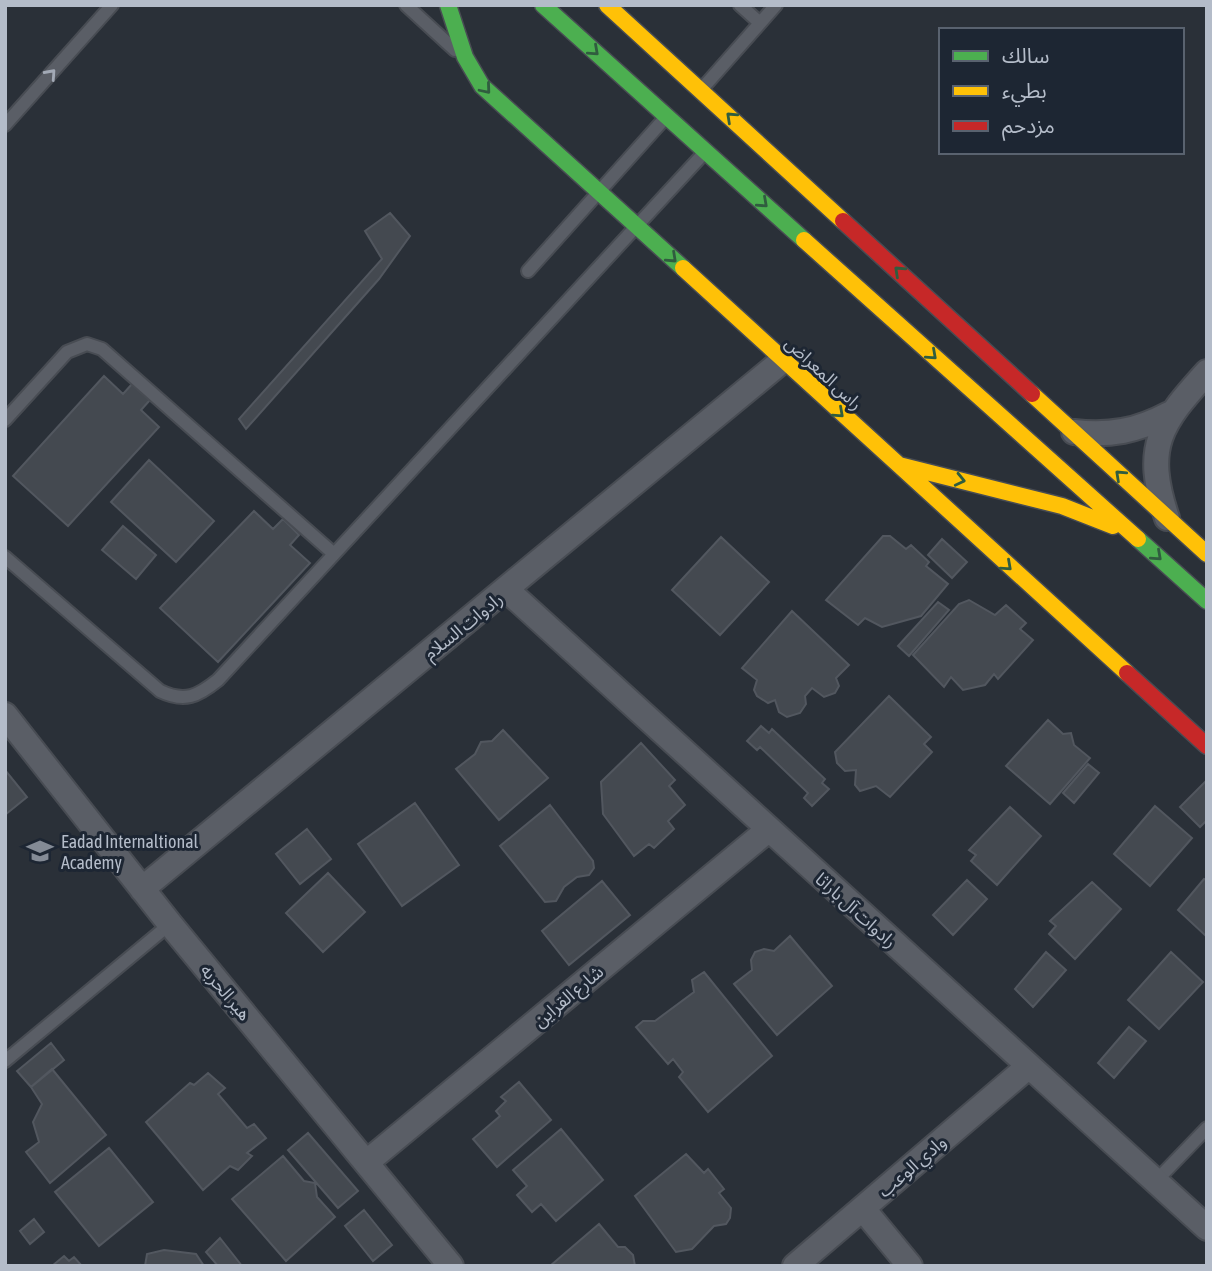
<svg xmlns="http://www.w3.org/2000/svg" width="1212" height="1271" font-family="'Asap Condensed','Noto Sans Arabic',sans-serif">
<rect width="100%" height="100%" fill="#2a3038"/>
<path fill="#444950" stroke="#52575f" stroke-width="2" d="M390,213L410,236L379,279L246,429L239,419L382,259L365,231Z
M104,376L123,394L132,384L150,400L141,410L159,427L68,526L13,476Z
M149,460L214,521L176,562L111,502Z
M254,511L273,529L283,519L299,535L290,545L310,563L218,662L160,608Z
M123,526L156,555L136,579L102,550Z
M883,536H890L906,549L911,545L929,562L926,566L948,584L921,616L882,627L865,618L858,625L826,600Z
M721,537L769,582L720,635L672,590Z
M942,539L967,562L952,578L928,555Z
M969,600L995,615L1006,605L1026,623L1020,629L1033,640L998,679L994,674L985,685L963,690L951,677L944,687L913,655L959,604Z
M938,602L949,610L909,656L898,646Z
M792,611L849,665L836,678L839,686L835,693L824,697L812,688L805,696L806,704L800,713L787,717L779,712L775,700L768,703L757,696L754,690L757,680L742,668Z
M889,696L931,737L924,744L932,752L890,797L876,786L860,791L855,785L856,770L845,771L837,763L835,752Z
M1048,720L1063,734L1071,733L1074,745L1090,758L1050,804L1006,766Z
M761,726L769,733L772,729L825,779L822,783L829,789L812,806L804,798L808,793L760,747L757,750L747,741Z
M503,730L548,778L499,820L456,769L475,754L481,742L492,741Z
M641,743L675,780L669,786L685,805L668,821L674,829L654,848L649,844L634,856L603,814L601,782Z
M1088,764L1099,773L1074,803L1063,793Z
M5,770L27,797L5,815Z
M1207,780V820L1200,827L1180,807Z
M415,803L459,865L402,906L358,844Z
M550,805L593,861L594,868L589,875L577,877L564,887L556,901L545,902L500,846Z
M1155,806L1192,838L1150,886L1114,854Z
M1010,807L1041,836L997,885L971,861L976,855L969,850Z
M307,829L331,859L300,884L276,854Z
M328,873L365,912L323,952L286,913Z
M1204,879L1207,880V937L1178,910Z
M967,880L987,899L953,935L933,915Z
M602,881L630,915L569,965L542,931Z
M1092,882L1121,909L1075,959L1049,934L1056,926L1050,921Z
M790,936L832,986L777,1035L734,984L752,970L751,960L755,952L764,949L774,951Z
M1046,952L1066,970L1033,1007L1015,989Z
M1171,952L1203,982L1159,1029L1128,1000Z
M704,972L772,1056L708,1112L679,1077L683,1072L673,1059L668,1064L636,1027L643,1021H655L694,992L692,980Z
M1129,1027L1146,1041L1114,1078L1098,1063Z
M51,1043L64,1060L31,1087L17,1071Z
M52,1069L106,1135L50,1183L26,1152L39,1142L33,1122L42,1104L31,1087Z
M208,1073L225,1088L218,1094L247,1128L254,1124L266,1138L247,1153L252,1156L238,1170L230,1166L203,1190L146,1122L190,1083L194,1085Z
M519,1082L551,1120L497,1167L473,1139L500,1116L496,1111L506,1101L501,1097Z
M561,1129L603,1180L556,1221L541,1204L532,1212L517,1195L527,1186L513,1170Z
M308,1133L358,1191L338,1208L288,1150Z
M109,1148L153,1202L99,1246L55,1192Z
M686,1154L704,1173L708,1169L724,1189L719,1193L731,1208L730,1218L726,1224L714,1226L692,1249L676,1252L635,1196Z
M283,1156L304,1181L315,1183L317,1197L335,1217L286,1261L232,1199Z
M364,1210L392,1245L373,1261L345,1226Z
M34,1219L44,1232L30,1244L20,1231Z
M599,1224L618,1247H625L633,1255L635,1266H550Z
M220,1238L242,1266H218L206,1252Z
M164,1250L196,1254L204,1266H145L147,1254Z
M64,1256L69,1261L74,1257L82,1266H52Z"/>
<g fill="none" stroke-linecap="round" stroke-linejoin="round">
<g stroke="#484c53" stroke-width="16">
<path id="lane" d="M406,5L455,50
M740,5L760,23
M701,90L776,5
M5,125L112,5
M528,271L666,117
M5,420L67,352L87,344L102,349L334,554
M5,557L160,691C185,703 198,696 218,680L705,152
M5,1061L170,924
M1156,1181L1207,1128"/>
</g>
<g stroke="#484c53" stroke-width="28">
<path id="street" d="M1074,432C1110,436 1137,431 1169,414
M1167,518C1143,446 1160,424 1207,372
M507,590L1207,1228
M5,715L170,924L451,1266
M142,889L782,361
M367,1162L768,830
M863,1209L910,1266
M795,1266L1029,1066"/>
</g>
<g stroke="#484c53" stroke-width="19">
<path id="fast" d="M448,5L465,57L482,86L683,268
M543,5L804,240
M1138,539L1207,601"/>
</g>
<g stroke="#484c53" stroke-width="19">
<path id="slow" d="M607,5L843,221
M804,240L1138,539
M683,268L1127,673
M1032,394L1207,554
M899,465L1062,506L1113,526"/>
</g>
<g stroke="#484c53" stroke-width="19">
<path id="jam" d="M843,221L1032,394
M1127,673L1207,746"/>
</g>
<use href="#lane" stroke="#5a5e66" stroke-width="12"/>
<use href="#street" stroke="#5a5e66" stroke-width="24"/>
<use href="#fast" stroke="#4caf50" stroke-width="16"/>
<use href="#slow" stroke="#ffc107" stroke-width="16"/>
<use href="#jam" stroke="#c62828" stroke-width="16"/>
</g>
<defs><path id="oneway-chevron" d="M-2-3.5L2.5 0L-2 3.5" fill="none" stroke-width="1.6" stroke-linecap="round" stroke-linejoin="round" transform="scale(1.75)"/></defs>
<g stroke="#305d3f">
<use href="#oneway-chevron" transform="translate(594 51) rotate(42)"/>
<use href="#oneway-chevron" transform="translate(486 89) rotate(50)"/>
<use href="#oneway-chevron" transform="translate(731 117) rotate(-137)"/>
<use href="#oneway-chevron" transform="translate(763 203) rotate(42)"/>
<use href="#oneway-chevron" transform="translate(672 258) rotate(43)"/>
<use href="#oneway-chevron" transform="translate(899 271) rotate(-137)"/>
<use href="#oneway-chevron" transform="translate(932 355) rotate(42)"/>
<use href="#oneway-chevron" transform="translate(839 413) rotate(42)"/>
<use href="#oneway-chevron" transform="translate(1120 475) rotate(-137)"/>
<use href="#oneway-chevron" transform="translate(960 480) rotate(13)"/>
<use href="#oneway-chevron" transform="translate(1157 556) rotate(42)"/>
<use href="#oneway-chevron" transform="translate(1007 566) rotate(42)"/>
</g>
<use stroke="#a2a9b5" href="#oneway-chevron" transform="translate(51 74) rotate(-48)"/>
<defs>
<g id="school-bare" transform="scale(2.1)"><path d="M0-5L7-2L0 1L-7-2ZM-4 1L0 2.5L4 1V4Q0 6-4 4Z" fill="#848b96" stroke="#1d2633" stroke-width="2.5" paint-order="stroke"/></g>
</defs>
<g fill-rule="evenodd">
<use href="#school-bare" x="40" y="851"/>
</g>
<g text-anchor="middle" dominant-baseline="central" stroke-width="6" stroke-linejoin="round" paint-order="stroke">
<g font-size="18" fill="#b4bcc9" stroke="#1d2633">
<text transform="translate(824 373) rotate(43)">راس المعراض</text>
<text transform="translate(463 626) rotate(-39)">رادوات السلام</text>
<text transform="translate(856 910) rotate(42)">رادوات آل باراثا</text>
<text transform="translate(226 992) rotate(50)">هير الحربه</text>
<text transform="translate(568 996) rotate(-40)">شارع القراين</text>
<text transform="translate(912 1166) rotate(-41)">وادي الوعب</text>
</g>
<g font-size="18" fill="#b4bcc9" stroke="#1d2633" text-anchor="start">
<text x="61" y="841">Eadad Internaltional<tspan x="61" dy="21">Academy</tspan></text>
</g>
</g>
<rect width="1212" height="1271" fill="none" stroke="#b4bcc9" stroke-width="14"/>
<rect x="939" y="28" width="245" height="126" fill="#1d2633" stroke="#59626f" stroke-width="2"/>
<rect x="953" y="51" width="35" height="10" fill="#4caf50" stroke="#59626f" stroke-width="2"/>
<text x="1002" y="63" font-size="21" fill="#b4bcc9">سالك</text>
<rect x="953" y="86" width="35" height="10" fill="#ffc107" stroke="#59626f" stroke-width="2"/>
<text x="1002" y="98" font-size="21" fill="#b4bcc9">بطيء</text>
<rect x="953" y="121" width="35" height="10" fill="#c62828" stroke="#59626f" stroke-width="2"/>
<text x="1002" y="133" font-size="21" fill="#b4bcc9">مزدحم</text>
</svg>
